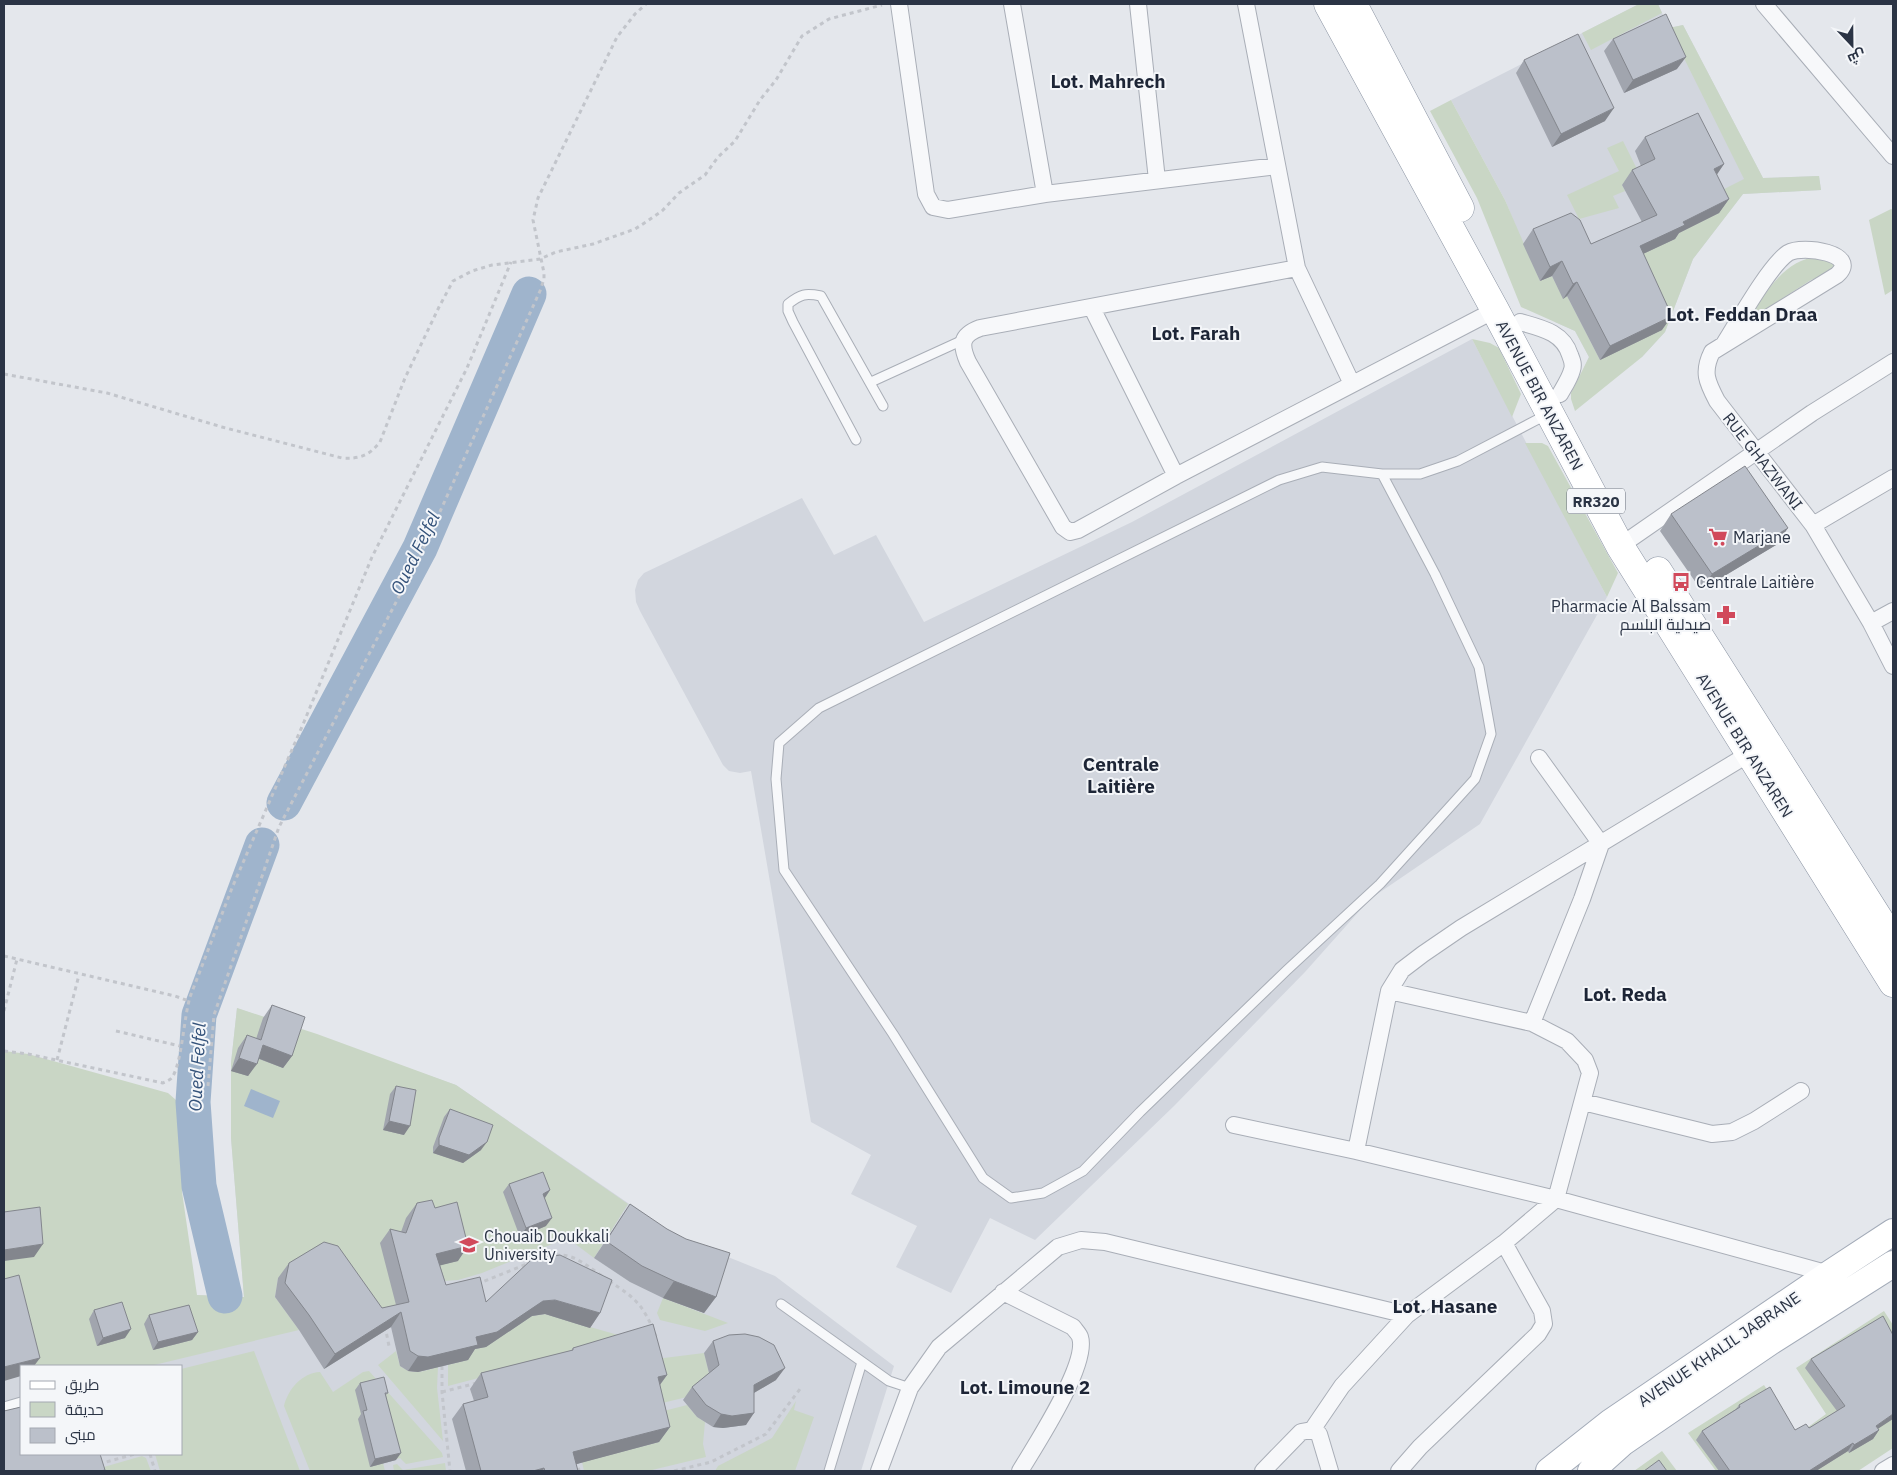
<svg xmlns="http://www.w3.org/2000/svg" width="1897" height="1475" font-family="'IBM Plex Sans',Cairo,sans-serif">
<rect width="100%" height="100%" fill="#e4e7ec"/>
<path fill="#d2d6de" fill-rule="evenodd" d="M1639,4H1658L1669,28L1683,25L1763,178L1819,176L1821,190L1743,194L1693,259L1665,332L1642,357L1584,368L1589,357L1575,331L1555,322L1505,200L1451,100Z
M1472,339L1607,597L1480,824L1370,899L1305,972L1174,1106L1035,1240L990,1218L951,1293L896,1267L917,1226L851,1194L871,1155L811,1122L751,771L740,773L729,771L723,765L640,611L636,602L635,590L638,580L644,573L802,498L834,555L876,535L924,622L1132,522Z
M237,1008L456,1085L676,1236L775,1276L894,1366L861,1471H4V1287L244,1297L231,1138V1063ZM21,1366H181V1454H21Z"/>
<path fill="#c9d6c5" d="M1639,4H1658L1662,13L1591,50L1582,33Z
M1683,25L1763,178L1819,176L1821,190L1743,194L1693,259L1665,332L1642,357L1575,411L1571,399V393L1589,357L1575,331L1521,307L1477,198L1430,111L1451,100L1505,200L1540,281L1552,276L1563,298L1567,296L1600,360L1621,241L1744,179L1669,28Z
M1623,141L1640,175L1622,185L1625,191L1613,196L1619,208L1579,219L1567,195L1619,171L1607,148Z
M1891,209L1893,210V290L1885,295L1869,220Z
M1818,257L1835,262L1834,271L1811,280L1746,322C1765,295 1783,259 1818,257Z
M1472,339L1490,343L1499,348L1521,394L1512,417Z
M1525,443H1542L1548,446L1618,573L1607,597Z
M237,1008L317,1034L456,1085L628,1204L594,1258L574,1243L562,1240L482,1273L458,1280L430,1282L404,1294L376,1329L313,1257L278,1278L275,1297L299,1330L150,1366H26L4,1292V1051L28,1054L168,1093L176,1100L182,1111V1192L197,1295L244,1297L231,1138V1063Z
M663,1298L728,1323L705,1331L660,1320L657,1313Z
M1884,1311L1893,1325V1448L1858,1471H1716L1688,1433L1764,1385L1796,1435L1800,1433L1826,1414L1796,1368Z
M545,1314L625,1337L544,1361L448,1386V1365L467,1360L465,1351L532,1316Z
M254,1351L300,1471H160L155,1454H181V1369Z
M396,1351L400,1366C414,1376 423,1371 438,1367L437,1388L443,1441L378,1365Z
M704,1353L710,1377L687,1397L580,1423L656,1359Z
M369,1371L442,1453L443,1457L406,1464L400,1458L383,1463L385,1471H310L284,1406C288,1389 302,1373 320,1372L333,1392L363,1372Z
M796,1401L794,1410L814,1417L795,1471H715L718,1466L772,1438Z
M687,1405L697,1417L705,1422L703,1444L706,1457L648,1471H584L582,1462L659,1442L652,1414Z
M1662,1451L1677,1471H1634Z
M142,1456L146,1458L151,1471H90Z
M445,1463L446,1471H394L393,1465L397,1464L403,1470Z"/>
<path fill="#9fb4cc" d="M251,1089L280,1101L273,1118L244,1106Z"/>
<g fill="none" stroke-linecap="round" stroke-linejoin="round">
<path stroke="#9fb4cc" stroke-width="35" d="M284,803L420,548L529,294
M225,1296L199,1186L193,1102L199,1015L262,845"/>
<g stroke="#a9aeb7" stroke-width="11">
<path id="lane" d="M871,382L963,340
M856,440L793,322L788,311V304C801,294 805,293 821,296L883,406
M1382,474L1435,574L1479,667L1491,734L1475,779L1380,884L1287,970L1140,1112L1083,1171L1043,1193L1011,1198L983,1178L893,1034L784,870L776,779L779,743L819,708L1279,480L1322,467L1382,474H1420L1458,461L1546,415
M781,1304L889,1381L910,1388
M4,1407L21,1402
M829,1471L862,1362"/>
</g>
<g stroke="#a9aeb7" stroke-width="18">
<path id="street" d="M899,4L926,194L933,207L948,210L1045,194L1277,166
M1012,4L1045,194
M1138,4L1157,180
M1246,4L1297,268L1352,384
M1764,4L1893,156
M1297,268L980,328C961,335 960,344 968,362L1063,527L1070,532L1078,530L1176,476L1495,310
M1092,308L1176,476
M1520,322C1541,328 1563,332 1570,355C1572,360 1574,364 1572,370C1570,378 1564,387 1560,394
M1724,344C1738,322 1769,266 1788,253C1803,244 1861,254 1837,275L1712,352C1702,372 1707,382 1717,401L1813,525L1871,623L1893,666
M1813,525L1893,478
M1620,546L1812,413L1893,362
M1871,623L1893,611
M1532,1023L1582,899L1601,844L1539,758
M1583,1102L1712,1134L1732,1132L1754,1121L1801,1091
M1234,1125L1356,1151L1556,1199L1833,1275
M1356,1151L1389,991L1402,970L1423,954L1461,928L1757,749
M1003,1292L1073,1327C1075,1330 1079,1334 1080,1337C1089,1364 1035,1446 1020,1471
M1312,1430L1319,1434L1330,1471
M879,1471L910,1388L939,1347L1058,1247L1081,1240L1105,1242L1407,1315
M1263,1471L1301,1432L1312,1430L1342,1386L1407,1315L1504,1243L1556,1199L1590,1073L1585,1060L1567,1041L1532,1023L1389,991
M1399,1471L1420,1447L1538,1334L1544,1324L1542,1311L1504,1243
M1883,1471L1893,1465"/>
</g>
<g stroke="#a3abb8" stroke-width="28">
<path id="primary" d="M1549,1471L1611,1422L1829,1274L1893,1232
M1591,1471L1622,1443L1676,1406L1770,1342L1893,1264"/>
</g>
<g stroke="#8b94a3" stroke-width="29">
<path id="highway" d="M1328,4L1495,310L1620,546L1893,983
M1353,4L1460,208
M1658,571L1893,941"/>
</g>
<path stroke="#c2c5cb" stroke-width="3" stroke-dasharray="4 4" stroke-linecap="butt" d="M4,374L107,393L222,427L342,458C359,459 369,456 380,442L405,378L439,307L453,281L472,271L492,265L540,259L556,252L593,244L635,229L646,222L662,211L679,193L705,175L718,157L735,141L760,100L776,80L802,36L829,19L882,5
M4,956L175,996L189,1001
M4,1011L17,959
M116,1031L180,1046
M4,1051L28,1054L163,1083C167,1081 171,1080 173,1076C182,1060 184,1017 190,997L232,888L304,722L372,557L467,368L511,262
M57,1060L79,975
M208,1086L214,1015L279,827L419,558L540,291L544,279V273L533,220L538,198L617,37L635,14L646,4
M540,1259C568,1248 580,1261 602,1276
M609,1281C637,1299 643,1305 656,1336
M477,1284L527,1264
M385,1326L389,1346
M442,1366V1392L450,1471
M442,1392L477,1383
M150,1454L155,1471
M577,1460L579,1471
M99,1464L135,1454
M674,1471L711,1462L766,1434L800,1389"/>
<use href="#lane" stroke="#f7f8fa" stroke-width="9"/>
<use href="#street" stroke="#f7f8fa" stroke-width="16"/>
<use href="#primary" stroke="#fff" stroke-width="26"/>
<use href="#highway" stroke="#fff" stroke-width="28"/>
</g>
<path fill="#a1a5ae" d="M1613,39L1677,69L1624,93L1604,51Z
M1524,60L1605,121L1552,147L1516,73Z
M1645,137L1724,164L1716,174L1729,199L1719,213L1679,233L1675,239L1643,254L1662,330L1600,360L1567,296L1563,299L1552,276L1540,281L1523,244L1533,229L1591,244L1642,222L1622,185L1632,170L1641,166L1635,151Z
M1671,514L1776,545L1701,590L1660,531Z
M272,1005L292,1056L283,1068L259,1059L248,1076L231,1071L238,1048L247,1035L256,1039L263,1018Z
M396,1086L404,1135L383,1130L390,1094Z
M450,1109L481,1150L463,1163L433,1153V1147L444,1117Z
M509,1184L550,1190L545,1198L546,1226L520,1237L503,1192Z
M417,1203L435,1208L458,1261L440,1265L446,1285L486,1302L600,1313L590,1328L545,1314L532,1316L486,1347L475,1349L468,1360L418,1372L408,1371L400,1366L391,1327L324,1369L299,1330L275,1297L278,1278L289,1263L382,1308L396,1305L380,1243L390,1229L401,1232L406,1218Z
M630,1204L716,1297L704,1313L663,1298L630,1282L594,1258Z
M94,1310L125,1338L97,1346L89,1319Z
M149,1315L198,1332L192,1340L153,1350L144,1324Z
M713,1341L776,1380L754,1393L746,1425L723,1428L713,1427L697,1417L683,1400L692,1387L709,1373L704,1353Z
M573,1348L667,1375L660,1385L670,1427L659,1442L576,1464L578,1471H466L452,1419L463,1404L474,1401L470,1389L481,1373L571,1351Z
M1811,1359L1878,1429L1879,1430L1873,1439L1849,1453L1848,1451L1816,1471H1719L1696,1440L1702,1431L1736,1409L1739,1405L1795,1430L1809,1428L1837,1411L1805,1368Z
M360,1383L388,1393L386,1395L396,1460L370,1467L358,1419L361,1414L355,1390Z"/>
<path fill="#83868d" d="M1686,57L1677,69L1624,93L1633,80Z
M1614,108L1605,121L1552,147L1561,134Z
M1724,164L1714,179V169Z
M1729,199L1719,213L1679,233L1675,239L1630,260L1640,246L1683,222Z
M1562,261L1552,276L1540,281L1550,267Z
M1577,282L1567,296L1563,299L1573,284Z
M1672,316L1662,330L1600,360L1610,346Z
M1788,528L1776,545L1701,590L1712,574Z
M263,1045L292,1056L283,1068L255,1057Z
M239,1058L257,1064L248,1076L231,1071Z
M389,1121L410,1126L404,1135L383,1130Z
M487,1142L481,1150L463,1163L433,1153L439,1145Z
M550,1190L544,1199L543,1194Z
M552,1218L546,1226L520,1237L526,1228Z
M43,1244L34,1257L4,1261V1250Z
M468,1246L458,1261L426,1269L436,1254Z
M674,1281L716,1297L704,1313L663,1298Z
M555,1300L600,1313L590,1328L545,1314L532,1316L486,1347L475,1349L468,1360L418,1372L408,1371L418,1356L476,1337L543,1301Z
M401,1312L391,1327L324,1369L335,1354Z
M131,1329L125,1338L97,1346L103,1338Z
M198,1332L192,1340L153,1350L158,1342Z
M40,1358L34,1366H21V1376L4,1381V1367Z
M785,1368L776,1380L745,1398L754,1385Z
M667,1375L656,1390L658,1377Z
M754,1413L746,1425L723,1428L713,1427L721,1414Z
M1893,1414V1419L1870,1434L1876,1426Z
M670,1427L659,1442L562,1468L573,1452Z
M1879,1430L1873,1439L1849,1453L1854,1445Z
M1853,1443L1848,1451L1816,1471H1809Z
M401,1453L396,1460L370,1467L375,1459Z
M544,1468L542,1471H533Z"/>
<path fill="#bbc0ca" stroke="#83868d" d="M1666,14L1686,57L1633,80L1613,39Z
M1578,34L1614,108L1561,134L1524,60Z
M1698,113L1724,164L1714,169L1729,199L1683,222L1685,225L1640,246L1672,316L1610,346L1577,282L1573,284L1562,261L1550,267L1533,229L1571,213L1580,220L1591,244L1657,215L1632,170L1655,159L1645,137Z
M1745,466L1788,528L1712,574L1671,514Z
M272,1005L305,1017L292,1056L263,1045L257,1064L239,1058L247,1035L261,1040Z
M396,1086L416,1090L410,1126L389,1121Z
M450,1109L493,1125L487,1142L469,1155L439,1145V1138Z
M543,1172L550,1190L543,1194L552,1218L526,1228L509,1184Z
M432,1200L435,1208L457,1202L468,1246L436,1254L446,1285L480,1277L486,1302L531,1260L560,1255L612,1280L600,1313L555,1300L543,1301L497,1332L476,1337L478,1345L428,1357L418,1356L410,1351L401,1312L335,1354L309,1315L285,1283L289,1263L324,1242L338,1246L382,1308L409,1302L390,1229L406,1233L417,1203Z
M630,1204L667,1229L686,1239L730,1253L716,1297L674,1281L642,1266L606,1241Z
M40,1207L43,1244L4,1250V1212Z
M19,1275L40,1358L4,1367V1279Z
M122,1302L131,1329L103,1338L94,1310Z
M189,1305L198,1332L158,1342L149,1315Z
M1883,1316L1893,1335V1414L1876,1426L1879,1430L1854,1445L1853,1443L1809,1471H1730L1702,1431L1740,1407L1739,1405L1770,1387L1795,1430L1806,1424L1809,1428L1845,1406L1811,1359Z
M653,1324L667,1375L658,1377L670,1427L573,1452L578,1471H545L544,1468L533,1471H481L463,1404L488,1397L481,1373L573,1350V1348Z
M745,1334L759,1337L774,1345L785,1368L754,1385V1413L732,1416L721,1414L706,1405L692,1387L719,1365L713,1341L729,1335Z
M384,1377L388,1393H385L401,1453L375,1459L363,1411L367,1410L360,1383Z
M21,1407V1454H100L105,1470L101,1471H4V1411Z
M1659,1460L1667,1471H1644Z"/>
<defs>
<g id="supermarket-bare" transform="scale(1.5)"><path d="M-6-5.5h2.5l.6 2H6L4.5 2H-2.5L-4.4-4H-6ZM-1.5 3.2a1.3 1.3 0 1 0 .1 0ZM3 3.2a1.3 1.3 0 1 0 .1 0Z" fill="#d1495b" stroke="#f4f6f9" stroke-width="2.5" paint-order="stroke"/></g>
<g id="bus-bare" transform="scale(1.5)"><path d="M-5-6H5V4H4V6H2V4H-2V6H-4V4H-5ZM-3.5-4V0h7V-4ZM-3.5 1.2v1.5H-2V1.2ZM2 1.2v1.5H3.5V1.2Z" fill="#d1495b" stroke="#f4f6f9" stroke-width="2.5" paint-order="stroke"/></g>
<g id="pharmacy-bare" transform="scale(1.5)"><path d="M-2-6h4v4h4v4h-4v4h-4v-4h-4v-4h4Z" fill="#d1495b" stroke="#f4f6f9" stroke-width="2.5" paint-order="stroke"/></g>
<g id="university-bare" transform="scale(1.5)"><path d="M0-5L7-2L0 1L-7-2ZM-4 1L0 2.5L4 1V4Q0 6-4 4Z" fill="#d1495b" stroke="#f4f6f9" stroke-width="2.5" paint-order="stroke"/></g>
</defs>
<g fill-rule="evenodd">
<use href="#supermarket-bare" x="1718" y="537"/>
<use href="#bus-bare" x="1681" y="582"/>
<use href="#pharmacy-bare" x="1726" y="615"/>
<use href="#university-bare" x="469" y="1245"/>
</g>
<g text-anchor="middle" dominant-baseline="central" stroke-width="4" stroke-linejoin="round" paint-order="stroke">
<rect fill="#f4f6f9" stroke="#676e7b" stroke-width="1" x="1567" y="488.5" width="58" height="25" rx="4"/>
<g font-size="15" font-weight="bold" fill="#2b3445">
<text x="1596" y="501">RR320</text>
</g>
<g font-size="16" fill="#2b3445" stroke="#f4f6f9">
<text transform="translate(1540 395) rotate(62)">AVENUE BIR ANZAREN</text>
<text transform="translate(1763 461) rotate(52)">RUE GHAZWANI</text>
<text transform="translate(1745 745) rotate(58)">AVENUE BIR ANZAREN</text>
<text transform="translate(1719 1349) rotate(-34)">AVENUE KHALIL JABRANE</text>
</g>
<g font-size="16" fill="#2b3445" stroke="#f4f6f9" text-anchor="start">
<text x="1733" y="537">Marjane</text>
<text x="1696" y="582">Centrale Laitière</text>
<text x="1711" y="606" text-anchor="end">Pharmacie Al Balssam<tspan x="1711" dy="18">صيدلية البلسم</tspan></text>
<text x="484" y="1236">Chouaib Doukkali<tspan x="484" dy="18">University</tspan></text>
</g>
<g font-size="18" font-style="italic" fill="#34527a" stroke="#f4f6f9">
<text transform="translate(415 553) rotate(-64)">Oued Felfel</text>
<text transform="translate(197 1067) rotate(-87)">Oued Felfel</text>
</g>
<g font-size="19" font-weight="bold" fill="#1d2536" stroke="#f4f6f9">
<text x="1108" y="81">Lot. Mahrech</text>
<text x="1742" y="314">Lot. Feddan Draa</text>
<text x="1196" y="333">Lot. Farah</text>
<text x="1121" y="764">Centrale<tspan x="1121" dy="22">Laitière</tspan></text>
<text x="1625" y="994">Lot. Reda</text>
<text x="1445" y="1306">Lot. Hasane</text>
<text x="1025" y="1387">Lot. Limoune 2</text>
</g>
</g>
<rect width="1897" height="1475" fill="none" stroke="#2b3445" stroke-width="10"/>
<rect x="20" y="1365" width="162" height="90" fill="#f4f6f9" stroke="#a4a8b1"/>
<rect x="30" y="1381" width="25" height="8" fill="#ffffff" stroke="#a4a8b1"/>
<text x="65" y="1390" font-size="15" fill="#2b3445">طريق</text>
<rect x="30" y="1402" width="25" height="15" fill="#c9d6c5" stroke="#a4a8b1"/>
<text x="65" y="1415" font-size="15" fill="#2b3445">حديقة</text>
<rect x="30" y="1428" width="25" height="15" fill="#bbc0ca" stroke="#a4a8b1"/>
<text x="65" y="1440" font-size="15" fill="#2b3445">مبنى</text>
<g transform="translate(1852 45) rotate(158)" stroke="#f4f6f9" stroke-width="4" paint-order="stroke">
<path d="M0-4L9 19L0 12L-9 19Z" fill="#2b3445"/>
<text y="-8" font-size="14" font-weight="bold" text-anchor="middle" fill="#2b3445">ش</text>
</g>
</svg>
